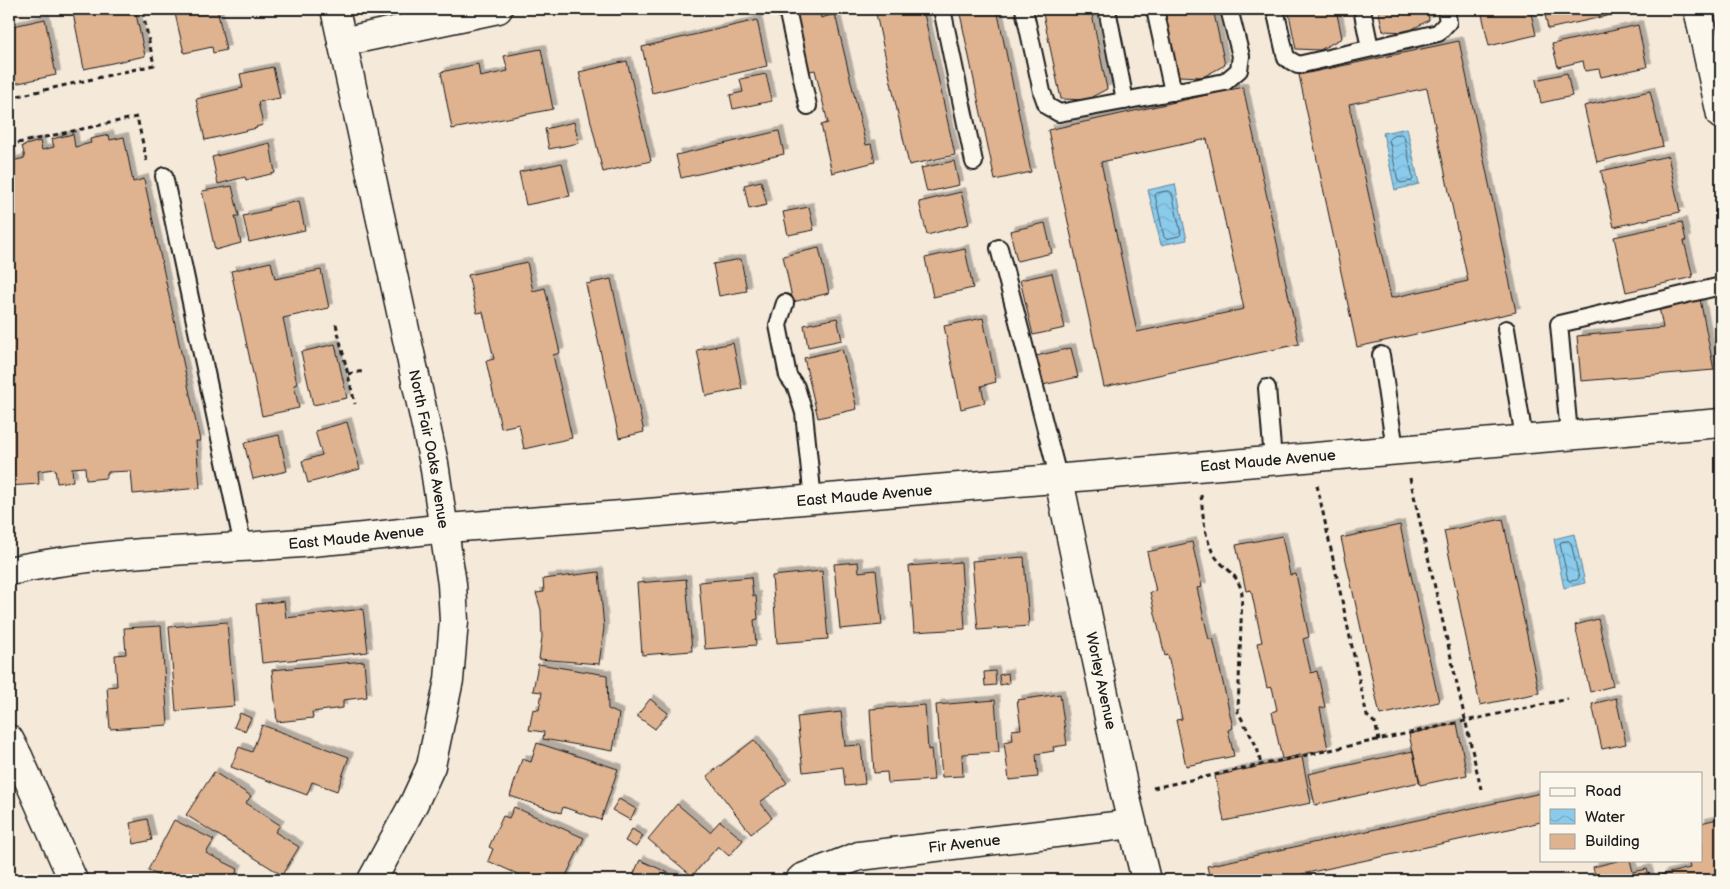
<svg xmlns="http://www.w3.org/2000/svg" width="1730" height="889" font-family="'Balsamiq Sans',sans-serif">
<defs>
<pattern id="water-waves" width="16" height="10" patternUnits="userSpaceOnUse" patternTransform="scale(1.25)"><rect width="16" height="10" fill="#8acaeb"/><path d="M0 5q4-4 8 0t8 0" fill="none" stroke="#76adc9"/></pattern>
<filter id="shadow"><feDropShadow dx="4.5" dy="-4.5" stdDeviation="0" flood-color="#0004"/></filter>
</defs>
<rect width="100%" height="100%" fill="#f5e9da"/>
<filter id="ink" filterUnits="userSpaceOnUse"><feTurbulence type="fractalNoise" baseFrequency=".02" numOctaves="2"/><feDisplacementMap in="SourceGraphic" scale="10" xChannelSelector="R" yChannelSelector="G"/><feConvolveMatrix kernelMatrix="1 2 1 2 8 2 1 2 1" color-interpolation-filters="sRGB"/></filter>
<g filter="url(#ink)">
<path fill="url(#water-waves)" stroke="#5e8498" d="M1407,128L1419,184L1395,190L1383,133Z
M1175,184L1187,240L1161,245L1148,190Z
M1574,534L1585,583L1564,588L1554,539Z"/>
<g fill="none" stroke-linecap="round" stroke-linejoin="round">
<path stroke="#48626f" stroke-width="1" d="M1401,134L1404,136L1413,178L1412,181L1401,183L1398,181L1389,139L1391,137Z
M1169,191L1172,193L1181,234L1179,236L1166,239L1164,237L1155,195L1157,193Z
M1569,541L1571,543L1579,578L1577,580L1570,581L1568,580L1560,544L1561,542Z"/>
</g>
<path fill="#dfb290" stroke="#1c1c1c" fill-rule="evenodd" filter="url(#shadow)" d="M91,9H135L145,56L84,69L73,13Z
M174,9H217L226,50L213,53L212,47L184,53Z
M800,9H818L821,18L835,14L866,145L871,144L875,162L832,173L821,125L828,123L815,70L806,72L792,11Z
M875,9H923L955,155L909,165Z
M959,9H997L1031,172L995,180Z
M1042,9H1091L1107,89L1086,100L1061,99Z
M1164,9H1213L1225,65L1203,77L1178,76Z
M1288,9H1336L1342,38L1320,50L1296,49Z
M1378,9H1427L1429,20L1407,32L1383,31Z
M1506,9H1530L1536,35L1489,46L1482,14Z
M1544,9H1638L1548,29Z
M45,19L56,75L9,85V27Z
M757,20L767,66L652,93L642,47Z
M1638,25L1647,67L1601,77L1599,69L1585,71L1583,61L1558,67L1552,44Z
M1459,41L1516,312L1357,347L1299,75ZM1427,88L1468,281L1391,298L1349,104Z
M541,49L553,109L452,129L441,72L478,64L480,77L508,71L504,56Z
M627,61L651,161L603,172L579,72Z
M273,67L280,98L258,102L263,125L256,127L257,128L205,140L196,99L243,88L240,74Z
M1567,73L1572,96L1541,103L1536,80Z
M766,74L772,101L733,109L730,95L743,92L740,79Z
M1243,87L1299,344L1104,387L1048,130ZM1207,139L1244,309L1137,332L1101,162Z
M1650,91L1663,146L1597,162L1584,106Z
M574,122L579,143L549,149L545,129Z
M779,131L784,154L681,178L676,155Z
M73,134L75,147L91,143L90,139L109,135L110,140L124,137L133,182L144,179L200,441H196L200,488L133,494L131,471L108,472V474H106V478L86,480L85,467L72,468L73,481L57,483L55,469L38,471L39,484L9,486V149L12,161L25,158L22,146L40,141L42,150L54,147L52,139Z
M270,143L275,173L246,180L245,177L218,184L212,157Z
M1668,156L1680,212L1614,227L1601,171Z
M954,161L959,185L927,192L921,168Z
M562,163L570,196L526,205L519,172Z
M761,181L767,205L749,209L744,185Z
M232,186L239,216H235L241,243L215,250L202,191Z
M961,192L969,224L927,235L919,202Z
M299,201L305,230L249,242L243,216L269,210V208Z
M809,207L814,230L788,235L783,212Z
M1682,222L1686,241H1684L1693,277L1626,292L1614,237Z
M1045,223L1052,253L1017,261L1010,231Z
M819,248L829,293L793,302L783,256Z
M965,249L973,288L933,297L925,258Z
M741,259L747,291L719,296L713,264Z
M271,262L275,279L321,270L329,308L283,318L297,384L294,385L299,408L262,416L231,271Z
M527,262L533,291L545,288L560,353L553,355L572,438L524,449L519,424L501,428L486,361L494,359L483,312L477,313L468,275Z
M1052,273L1065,328L1033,335L1020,280Z
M611,279L644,432L619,438L586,284Z
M1700,299L1714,370L1581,381L1577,336L1663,328L1659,307Z
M837,318L842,340L808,347L804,325Z
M983,318L996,382L981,386L985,403L961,409L944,326Z
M733,343L742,389L706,396L697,350Z
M335,344L347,398L313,405L301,352Z
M1071,348L1078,377L1043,385L1036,356Z
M842,349L857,409L818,418L804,358Z
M347,422L360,469L308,483L302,461L322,455L315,431Z
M279,435L287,471L253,479L244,443Z
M1503,519L1539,693L1480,705L1444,531Z
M1400,525L1439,702L1380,715L1341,538Z
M1282,536L1290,575L1296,574L1309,637L1303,639L1311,673L1317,671L1325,707L1320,708L1328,749L1282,759L1272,712L1277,710L1272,687L1267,688L1257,643L1262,642L1251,590L1246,591L1236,545Z
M1192,542L1202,587L1197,588L1209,640L1213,638L1233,728L1228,730L1234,756L1186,766L1176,720L1182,719L1168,655L1165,656L1150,592L1156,591L1147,552Z
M1024,557L1029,626L978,630L972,561Z
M858,562L859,572L876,570L882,625L840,629L834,564Z
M961,562L965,629L914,632L909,566Z
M822,571L828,639L777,643L772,576Z
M599,572L604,628L599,664L539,659L542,637L541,610L536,593L544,592L543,579Z
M751,577L753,596H756L758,619L754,620L756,645L705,649L699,582Z
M686,579L692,651L642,655L637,583Z
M284,601L286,618L363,609L368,652L262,663L256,604Z
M1598,619L1613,686L1590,692L1575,625Z
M227,622L234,706L176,711L169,627Z
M161,626L168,725L110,729L107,687L117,686L115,655L126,654L124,628Z
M364,661L367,697L343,700V708L312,712L313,718L277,722L272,670Z
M538,664L607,675L608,709L619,714L613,751L543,739L544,732L529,730L533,709L539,710L542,692L533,691Z
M995,671L996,685L985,686L984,672Z
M1008,673L1009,683L1000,685L999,675Z
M1060,694L1067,745L1053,747L1054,751L1036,754L1038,777L1009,780L1004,742L1013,740L1012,730L1021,729L1017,700Z
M1616,698L1626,744L1602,749L1592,704Z
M650,699L668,713L655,729L637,716Z
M995,700L999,752L962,754L963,776L942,777L936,705Z
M925,705L928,750L931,749L934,780L888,783L887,772L874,773L870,709Z
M841,712L845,746L861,745L865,784L845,786L843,767L803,772L797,717Z
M240,713L251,718L245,731L234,727Z
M1457,723L1467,775L1420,785L1409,734Z
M262,725L349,757L337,791L312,782L307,795L231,767L239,747L252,752Z
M754,740L787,783L760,802L772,818L751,834L707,776Z
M537,743L618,769L601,820L563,807L561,813L510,796L522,759L531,762Z
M1413,751L1420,782L1315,805L1308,774Z
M1302,757L1311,803L1224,821L1215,776Z
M214,772L251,796L246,803L280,825L275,832L299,847L282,875L186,815Z
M1541,793V822L1275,880H1210L1207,866Z
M619,799L636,809L630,820L612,810Z
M677,804L710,832L720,821L743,840L729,856L718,846L692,876L648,839Z
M514,807L584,838L564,880H531L488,861L493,849L489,847L503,816L509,818Z
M147,819L152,840L134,844L130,823Z
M1717,819L1721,839V880H1662L1661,875L1690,868L1688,860H1701V823Z
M174,820L214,840L206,853L238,869L232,880H164V879L148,870Z
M632,829L643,836L636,847L625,841Z
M640,860L684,880H631Z
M1621,860H1630L1633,872L1647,869L1650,880H1596L1593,867Z"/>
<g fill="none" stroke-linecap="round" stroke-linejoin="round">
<g stroke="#1c1c1c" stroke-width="20">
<path id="service" d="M787,9L808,106
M942,9L974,162
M1024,9L1042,92L1047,106L1059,113L1225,82L1239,70L1241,56L1229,9
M1107,9L1125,101
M1155,9L1173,92
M1275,9L1286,58L1298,65L1438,33L1448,22L1446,9
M1362,9L1370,48
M164,176L243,546
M999,248L1059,480
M785,303L778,325L788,376L796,387L804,413L813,500
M1506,329L1524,438
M1381,355L1395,449
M1267,388L1273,460
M1569,434L1559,324L1721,286"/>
</g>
<g stroke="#1c1c1c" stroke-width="31">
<g id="minor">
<path d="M1698,9L1721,115"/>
<path d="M342,42L498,9"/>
<path id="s1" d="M1059,480L1125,794L1146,880"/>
<path id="s2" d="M800,880L802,878L859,856L1132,824"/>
</g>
</g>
<g stroke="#1c1c1c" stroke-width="31">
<g id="tertiary">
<path id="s3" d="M9,571C104,550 204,551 301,543C350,539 398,533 447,528C510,523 573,519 636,514C998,486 1359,451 1721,423"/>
</g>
</g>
<g stroke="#1c1c1c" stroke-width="31">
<g id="secondary">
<path id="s4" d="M335,9L434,463L452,584L454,621L449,680L431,766L414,803L372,880"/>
<path d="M9,739L18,756L73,880"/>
</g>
</g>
<path stroke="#1c1c1c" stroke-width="3" stroke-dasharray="5 4" stroke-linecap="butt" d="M9,98L154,65L142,9
M9,145L137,117L147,162
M336,324L355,404
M348,374L364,371
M1410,478L1481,789
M1317,485L1367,716L1375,723L1379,740
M1201,495C1203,515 1204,535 1213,553C1223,570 1238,571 1242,594L1238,712L1257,747L1261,765
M1153,788L1568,699"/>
<use href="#service" stroke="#fbf7ec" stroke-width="16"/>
<use href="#minor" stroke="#fbf7ec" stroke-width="28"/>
<use href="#tertiary" stroke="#fbf7ec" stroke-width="28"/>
<use href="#secondary" stroke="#fbf7ec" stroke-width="28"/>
</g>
</g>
<g text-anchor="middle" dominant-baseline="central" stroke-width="4" stroke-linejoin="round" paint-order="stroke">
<g font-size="15" fill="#1c1c1c" stroke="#fbf7ec">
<text stroke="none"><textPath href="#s4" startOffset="450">North Fair Oaks Avenue</textPath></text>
<text stroke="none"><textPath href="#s3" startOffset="1264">East Maude Avenue</textPath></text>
<text stroke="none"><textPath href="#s3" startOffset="859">East Maude Avenue</textPath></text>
<text stroke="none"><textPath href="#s3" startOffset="349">East Maude Avenue</textPath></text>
<text stroke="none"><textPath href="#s1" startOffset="205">Worley Avenue</textPath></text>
<text stroke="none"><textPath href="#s2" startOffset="170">Fir Avenue</textPath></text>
</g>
</g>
<rect width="1730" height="889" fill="none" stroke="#fbf7ec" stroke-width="30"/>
<rect x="15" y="15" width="1700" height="859" fill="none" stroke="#1c1c1c" stroke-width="2" filter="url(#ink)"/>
<rect x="1540" y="772" width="162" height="90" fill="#fbf7ec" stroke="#a29f99"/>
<rect x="1550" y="788" width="25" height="8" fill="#fbf7ec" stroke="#a29f99"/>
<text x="1585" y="796" font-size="15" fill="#1c1c1c">Road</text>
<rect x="1550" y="809" width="25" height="15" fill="url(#water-waves)" stroke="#a29f99"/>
<text x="1585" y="822" font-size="15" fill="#1c1c1c">Water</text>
<rect x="1550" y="834" width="25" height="15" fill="#dfb290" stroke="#a29f99"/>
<text x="1585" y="846" font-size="15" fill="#1c1c1c">Building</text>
</svg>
